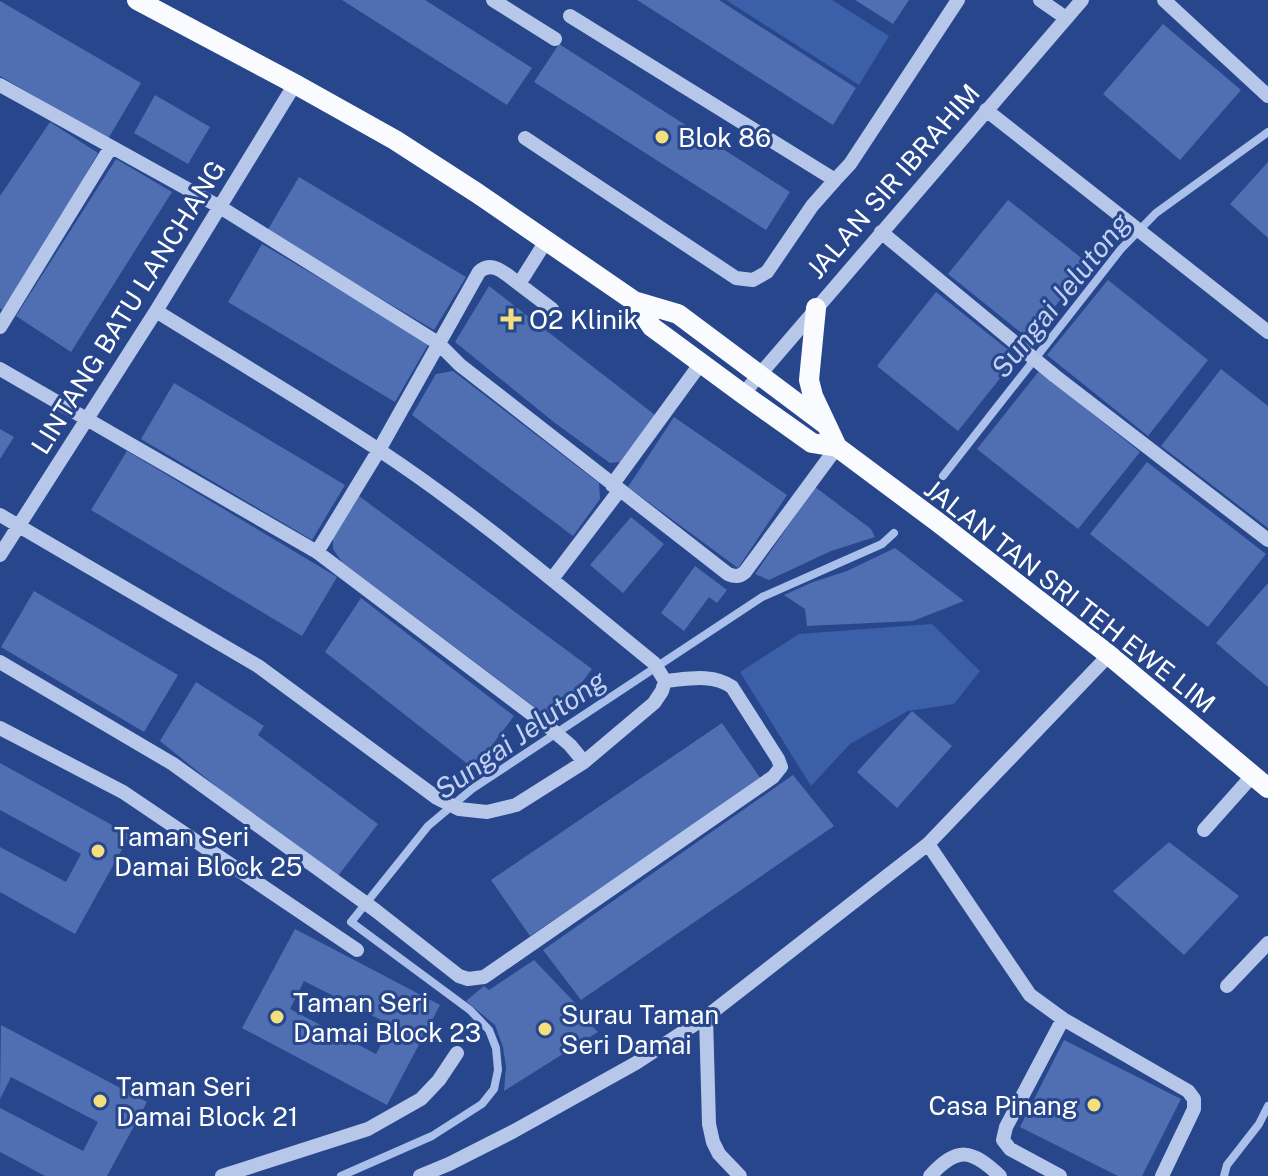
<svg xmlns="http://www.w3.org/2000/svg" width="1268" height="1176" font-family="'Public Sans',sans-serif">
<rect width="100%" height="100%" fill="#27468c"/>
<path fill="#3b5fa8" d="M726,0H832L889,36L859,85Z
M932,624L980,671L954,704L908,711L850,744L811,786L740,672L799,634Z"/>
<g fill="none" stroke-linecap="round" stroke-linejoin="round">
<path stroke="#aac0eb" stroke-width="8" d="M943,476L1121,249L1156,213L1268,132
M341,1176L432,1136L482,1104L494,1089L498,1070L496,1048L489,1030L470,1010L351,922L428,826L472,789L762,597L882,544L894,533
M1224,1176L1227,1165L1259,1124L1268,1106"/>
</g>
<path fill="#4f6fb2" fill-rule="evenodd" d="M342,0H425L532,68L507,105Z
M637,0H719L856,88L833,125Z
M855,0H909L893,24Z
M0,1L141,83L108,139L0,76Z
M1163,24L1241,90L1180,160L1103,94Z
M559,44L790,192L766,230L534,82Z
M155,95L210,127L188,164L134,133Z
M50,122L98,153L49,239L2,310L0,308V196Z
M116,159L172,192L71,352L16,316Z
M1268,162V238L1230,204Z
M299,177L466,277L434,330L267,231Z
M1008,200L1089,264L1029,339L948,274Z
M262,244L429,343L395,402L228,302Z
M1108,280L1208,360L1148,436L1047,355Z
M489,286L655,415L620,462L610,463L555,423L455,342Z
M936,292L1017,357L958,431L877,366Z
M1221,369L1268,406V528L1161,446Z
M453,371L599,483L600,499L573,536L412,415L436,374Z
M1039,371L1140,452L1078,529L977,449Z
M174,383L345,485L312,540L141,439Z
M674,417L787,495L738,568L628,487Z
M0,429L14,437L0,459Z
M127,451L337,577L302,636L91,510Z
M1147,462L1266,554L1208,627L1090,534Z
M815,487L871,529L875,537L831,551L769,580L755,574Z
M359,496L592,669L553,721L342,562L333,549V538Z
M631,517L664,544L623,593L590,565Z
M895,548L964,601L913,621L807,626L805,609L784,595L813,582L847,571Z
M695,566L727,590L717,603L709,597L684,631L661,613Z
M1268,583V687L1216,643Z
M34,591L178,675L144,732L1,647Z
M361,598L514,716L474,769L325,652Z
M196,682L264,726L258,735L378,824L337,877L222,791L160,741Z
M912,711L952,746L897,808L857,772Z
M722,723L761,779L530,936L491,880Z
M0,763L130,835L75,934L0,892V847L66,882L81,854L0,810Z
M793,775L834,826L581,1000L543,950Z
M1169,842L1239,896L1184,955L1113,891Z
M295,929L440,1005L387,1105L242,1028ZM304,981L391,1025L376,1054L290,1009Z
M534,960L580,1008L577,1011L598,1032L504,1091L506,1067L503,1047L495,1025L466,1001L484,986L489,990Z
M1,1025L147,1102L107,1176H45L0,1152V1108L83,1151L98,1122L11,1077L0,1099Z
M1064,1040L1181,1099L1142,1176H1118L1020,1127Z"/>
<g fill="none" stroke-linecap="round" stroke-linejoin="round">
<path stroke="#b6c7ea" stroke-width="14" d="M493,0L555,39
M1040,0L1066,18
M1164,0L1268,96
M570,16L835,180L850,164L958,0
M0,85L220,207L438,343L460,365L728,574C735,577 739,577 745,572L837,447
M986,110L1268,332
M525,138L736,278L753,280L767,272L812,206L835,180
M881,232L1055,376L1268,540
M519,284L552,309
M0,327L111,147
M0,369L317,552L550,728L570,745L584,762
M743,394L1082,0
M612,485L701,363
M0,515L258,666L437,798L459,809L487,812L516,805L584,762L654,703L662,691L665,681L654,663C564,590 476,514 379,450C306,402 230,357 156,311
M317,552L379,450L479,272C492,259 507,275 519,284L546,241
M0,555L156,311L295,84
M552,579L619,491
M0,662L173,764L375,910L459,976L468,979L484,977L773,777L781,767L778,759L732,687C713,673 687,679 665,681
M0,728L123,792L357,950
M1204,830L1253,775
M928,844L1030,995L1063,1019L1188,1091L1194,1099V1109L1162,1176
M1227,986L1268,943
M706,1017L709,1124L713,1142L719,1154L740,1176
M222,1176L368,1129L421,1099L439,1080L457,1053
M420,1176L449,1164L514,1131L636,1063L706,1017L928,844L1109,655
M930,1176C958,1146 971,1149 1000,1176
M1060,1176L1010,1149L1003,1140L1006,1127L1063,1019"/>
<path stroke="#f9fbfe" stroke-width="20" d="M137,0L295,84L395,140L477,193L634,301L678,314L825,424
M634,301L652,327L743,394L812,443L837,447
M816,308L809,380L813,396L837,447L939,523L1109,655L1268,788"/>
</g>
<g fill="#f3df7b" stroke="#27468c" stroke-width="3">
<circle cx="662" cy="137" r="8"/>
<path d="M507 307h8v8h8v8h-8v8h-8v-8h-8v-8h8z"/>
<circle cx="98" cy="851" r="8"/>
<circle cx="277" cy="1017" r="8"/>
<circle cx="545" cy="1029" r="8"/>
<circle cx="100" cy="1101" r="8"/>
<circle cx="1094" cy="1105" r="8"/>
</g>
<g text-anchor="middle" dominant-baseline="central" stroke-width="6" stroke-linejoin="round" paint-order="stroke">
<g font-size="26" fill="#fff" stroke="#27468c" text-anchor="start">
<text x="678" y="137">Blok 86</text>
<text x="529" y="319">O2 Klinik</text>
<text x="114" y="836">Taman Seri<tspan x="114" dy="30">Damai Block 25</tspan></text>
<text x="293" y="1002">Taman Seri<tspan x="293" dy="30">Damai Block 23</tspan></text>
<text x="561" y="1014">Surau Taman<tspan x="561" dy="30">Seri Damai</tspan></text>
<text x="116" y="1086">Taman Seri<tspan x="116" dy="30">Damai Block 21</tspan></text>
<text x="1078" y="1105" text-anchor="end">Casa Pinang</text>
</g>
<g font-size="26" fill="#fff" stroke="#27468c">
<text transform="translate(893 181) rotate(-49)">JALAN SIR IBRAHIM</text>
<text transform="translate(128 307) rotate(-58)">LINTANG BATU LANCHANG</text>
<text transform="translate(1070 596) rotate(38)">JALAN TAN SRI TEH EWE LIM</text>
</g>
<g font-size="28" font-style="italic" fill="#c2d1f1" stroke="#27468c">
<text transform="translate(1060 295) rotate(-51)">Sungai Jelutong</text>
<text transform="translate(520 734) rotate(-35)">Sungai Jelutong</text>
</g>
</g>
</svg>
